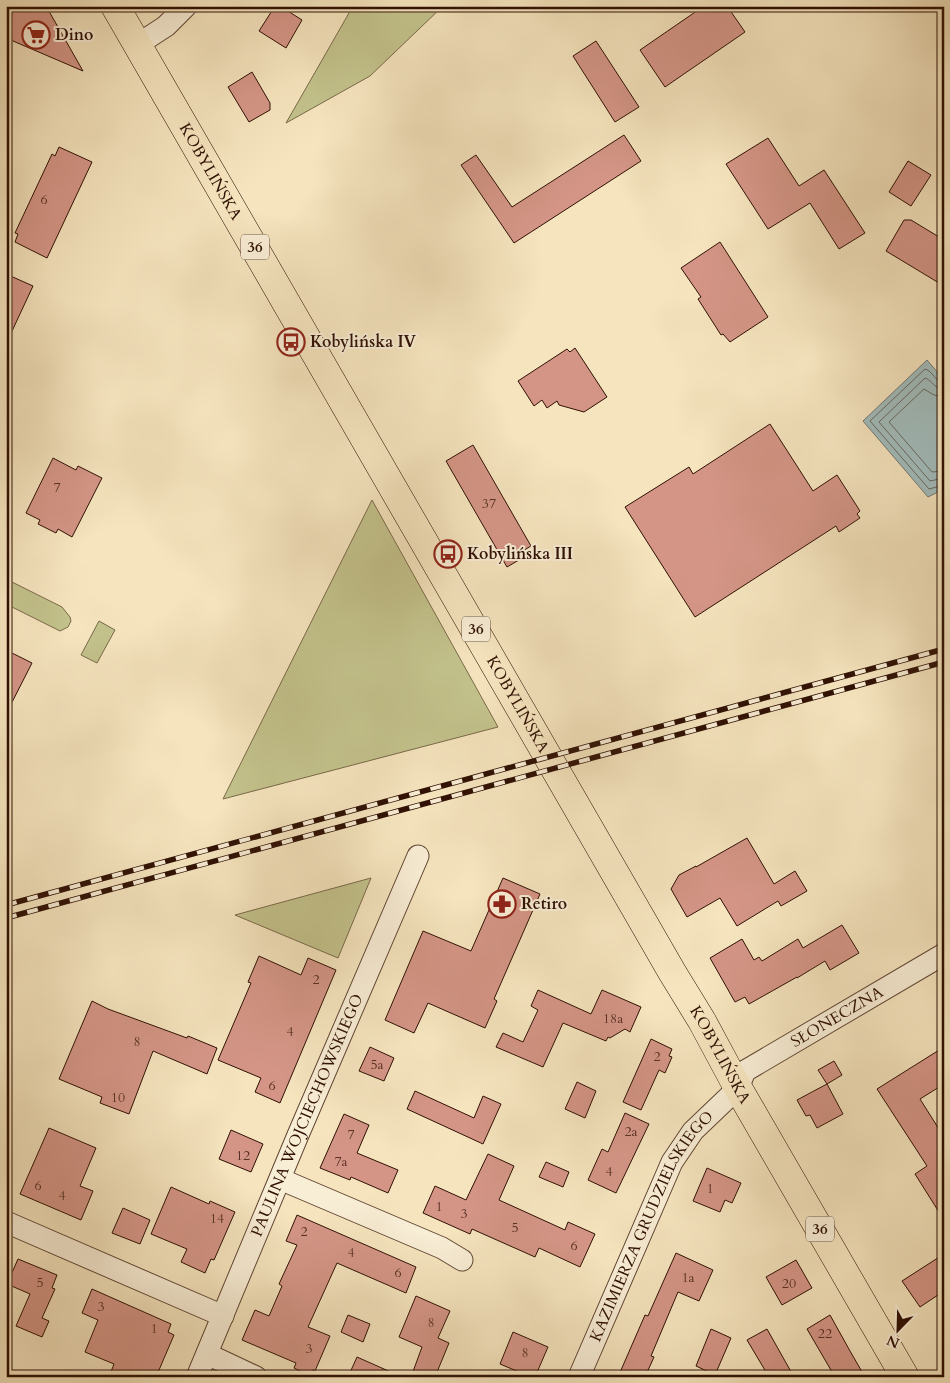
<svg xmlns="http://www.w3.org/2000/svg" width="950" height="1383" font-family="Cardo,serif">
<rect width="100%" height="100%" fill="#f5e4be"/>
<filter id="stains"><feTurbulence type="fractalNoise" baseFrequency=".004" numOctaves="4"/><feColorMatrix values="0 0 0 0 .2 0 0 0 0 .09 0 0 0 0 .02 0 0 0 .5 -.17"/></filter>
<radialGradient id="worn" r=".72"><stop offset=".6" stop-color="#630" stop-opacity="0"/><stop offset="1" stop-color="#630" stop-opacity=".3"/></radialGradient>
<path fill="#c3c28c" stroke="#796948" d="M353,6H443L370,76L286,123Z
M372,500L498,727L223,799Z
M6,579L62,607L70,617L71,621L68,627L60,631L6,604Z
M99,621L115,630L97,663L81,655Z
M371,878L338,958L235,915Z"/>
<path fill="#a1bcbc" stroke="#737772" d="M927,360L944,380V489L928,497L863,421Z"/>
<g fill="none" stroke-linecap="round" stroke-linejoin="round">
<path stroke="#686660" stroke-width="1" d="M944,383C935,382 933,371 925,369L870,421L929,489L944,485
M944,389C934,389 932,380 925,378L879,422L930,481L944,478
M944,397L934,395L924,389L889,422L932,472L944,471"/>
</g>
<path fill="#d49586" stroke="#2f1003" d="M6,6H46L83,71L13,41L6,30Z
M275,6H280L302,20L286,48L259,31Z
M704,6H727L745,32L665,87L640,50Z
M596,41L639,107L615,122L573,56Z
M252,72L270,103V110L249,122L228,87Z
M624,135L641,161L514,243L461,165L476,155L512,207Z
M768,138L799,186L824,170L865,233L839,249L810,203L768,229L726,164Z
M59,147L92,162L47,258L15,242L18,234L15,233L52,154L55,156Z
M908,161L931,175L911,206L889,192Z
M904,220H911L944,240V286L886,251Z
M720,242L768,317L730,342L723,334L721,335L698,299L701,297L681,268Z
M6,274L33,286L6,344Z
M575,348L607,397L584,412L559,405L557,401L547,408L542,400L534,406L518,381L567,349L570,352Z
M770,424L813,491L837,475L860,511L857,514L860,518L839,532L836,526L695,617L625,507L689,467L693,474Z
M473,445L531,546L521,552L524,557L507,567L446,461Z
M53,458L76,470L78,466L102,478L72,537L58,529L56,533L38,524L40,520L26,513Z
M6,650L32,663L6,714Z
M747,838L774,884L795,871L807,891L781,906L778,901L737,926L720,898L687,917L671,889L679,875L696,866V867Z
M503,878L540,894L494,999L497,1001L485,1028L428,1003L414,1033L385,1020L423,931L471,951Z
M842,925L859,953L830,970L825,961L797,978V977L749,1004L745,997L735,1002L710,958L742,939L754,960L759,957L762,961L798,939L803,948Z
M259,956L301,975L308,958L336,970L280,1103L255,1092L261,1078L218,1060L251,983L248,982Z
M538,990L591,1014L602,990L641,1007L630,1032L625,1029L610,1038L608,1037L606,1041L563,1023L543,1067L496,1047L503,1033L523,1042L538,1010L531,1006Z
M92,1001L108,1009L187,1038L188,1036L217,1048L207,1074L153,1051L129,1114L100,1103L102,1097L59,1079Z
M651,1039L672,1049L669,1056L672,1057L665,1073L659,1070L641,1110L623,1102Z
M370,1047L394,1058L384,1081L359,1071Z
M944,1047V1084L920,1099L944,1137V1220L915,1174L927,1166L877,1089Z
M834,1061L842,1075L827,1084L818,1070Z
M577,1082L596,1091L585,1118L565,1109Z
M827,1084L843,1114L817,1128L810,1115L806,1116L797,1100Z
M415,1091L474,1118L483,1096L501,1104L483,1144L407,1109Z
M625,1113L649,1124L616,1193L588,1180L602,1149L608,1152Z
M344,1114L369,1125L357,1153L398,1170L388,1193L351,1177L350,1180L320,1168Z
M49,1128L96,1148L80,1186L93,1191L81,1220L20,1194Z
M231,1130L263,1144L251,1172L219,1159Z
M488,1154L514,1166L499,1200L565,1230L568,1222L595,1234L580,1267L539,1248L535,1257L472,1229L470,1234L423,1213L435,1186L466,1200Z
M546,1162L569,1172L563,1187L539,1177Z
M707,1168L741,1183L732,1203L725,1200L720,1212L693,1201Z
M171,1187L209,1204L210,1201L235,1212L214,1260L211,1259L205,1273L181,1262L187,1249L151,1234Z
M123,1208L150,1220L140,1244L112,1233Z
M297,1215L416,1267L406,1293L337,1263L308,1327L330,1336L315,1371L313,1370L310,1376L294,1368L296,1363L242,1340L255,1310L269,1316L282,1286L279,1284L297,1245L286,1241Z
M676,1253L713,1270L699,1301L678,1292L651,1356L654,1357L645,1377H618L645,1315L648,1316Z
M944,1254V1291L920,1307L902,1281Z
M18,1259L57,1275L52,1288L55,1289L42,1318L49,1321L42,1337L16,1326L30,1294L7,1284Z
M796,1260L812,1288L782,1305L766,1277Z
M92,1289L171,1324L168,1332L174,1335L156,1377H109L114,1364L85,1352L98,1320L82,1313Z
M416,1296L450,1311L438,1338L449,1343L435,1377H411L422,1347L399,1337Z
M348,1315L370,1324L363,1342L341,1332Z
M830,1315L850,1351L865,1377H835L807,1329Z
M711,1329L731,1338L715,1375L696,1366Z
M767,1329L794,1377H769L747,1340Z
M513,1332L548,1347L535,1377H531L500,1364Z
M357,1357L402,1377H348Z"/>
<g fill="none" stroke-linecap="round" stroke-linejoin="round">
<g stroke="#604532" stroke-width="23">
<g id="minor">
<path d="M137,45L166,26L186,6"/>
<path d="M280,1179L442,1248L462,1260"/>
<path d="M6,1222L223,1316"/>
<path d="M207,1354L256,1377"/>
<path id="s1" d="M197,1377L298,1135L418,856"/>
<path id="s2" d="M579,1377L672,1162L693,1131L738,1088L745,1071L944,954"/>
</g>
</g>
<g stroke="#2f1003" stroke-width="29">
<g id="major">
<path id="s3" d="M115,6L672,972L702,1021L738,1088L905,1377"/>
</g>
</g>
<use href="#minor" stroke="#f8edd5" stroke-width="21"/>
<use href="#major" stroke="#f5e4be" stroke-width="28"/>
<g stroke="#2f1003" stroke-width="5.5">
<path id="rail" d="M6,905L944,649
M6,918L944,662"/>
</g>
<use href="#rail" stroke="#f8edd5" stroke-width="4" stroke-dasharray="11" stroke-linecap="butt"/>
</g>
<defs>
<g id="supermarket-ring" transform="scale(1.4375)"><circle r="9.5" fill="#f8edd5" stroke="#8f2418" stroke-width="1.5"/><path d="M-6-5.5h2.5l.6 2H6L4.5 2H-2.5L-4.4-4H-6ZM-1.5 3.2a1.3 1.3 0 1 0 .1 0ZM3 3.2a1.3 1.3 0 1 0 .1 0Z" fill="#8f2418"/></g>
<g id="bus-ring" transform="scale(1.4375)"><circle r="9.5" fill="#f8edd5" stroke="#8f2418" stroke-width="1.5"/><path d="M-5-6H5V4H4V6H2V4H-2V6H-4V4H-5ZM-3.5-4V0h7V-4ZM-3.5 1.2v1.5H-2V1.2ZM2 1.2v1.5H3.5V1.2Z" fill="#8f2418"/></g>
<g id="pharmacy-ring" transform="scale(1.4375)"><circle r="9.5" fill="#f8edd5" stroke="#8f2418" stroke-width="1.5"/><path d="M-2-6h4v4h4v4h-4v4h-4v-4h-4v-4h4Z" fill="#8f2418"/></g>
</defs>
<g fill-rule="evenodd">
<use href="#supermarket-ring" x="36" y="35"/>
<use href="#bus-ring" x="291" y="342"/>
<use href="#bus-ring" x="448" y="554"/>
<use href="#pharmacy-ring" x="502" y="904"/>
</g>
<g text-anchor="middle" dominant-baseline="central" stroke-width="4" stroke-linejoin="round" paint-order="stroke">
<g font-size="14" fill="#583124">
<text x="44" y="199">6</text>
<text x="57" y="487">7</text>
<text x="489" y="503">37</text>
<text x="316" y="979">2</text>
<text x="613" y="1018">18a</text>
<text x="290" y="1031">4</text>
<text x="137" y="1041">8</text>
<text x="657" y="1056">2</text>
<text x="377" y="1064">5a</text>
<text x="272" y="1085">6</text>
<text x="118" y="1097">10</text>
<text x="631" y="1131">2a</text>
<text x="351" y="1134">7</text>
<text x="243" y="1155">12</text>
<text x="341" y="1161">7a</text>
<text x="609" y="1171">4</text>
<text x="38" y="1185">6</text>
<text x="710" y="1188">1</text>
<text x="62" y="1195">4</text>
<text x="439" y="1206">1</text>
<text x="464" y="1213">3</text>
<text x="217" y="1218">14</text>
<text x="515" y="1227">5</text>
<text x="304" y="1231">2</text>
<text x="574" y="1245">6</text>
<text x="351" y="1252">4</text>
<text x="398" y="1272">6</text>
<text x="688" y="1277">1a</text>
<text x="40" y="1282">5</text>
<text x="789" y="1283">20</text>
<text x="101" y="1306">3</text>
<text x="431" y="1322">8</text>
<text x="154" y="1328">1</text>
<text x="825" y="1333">22</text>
<text x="309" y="1348">3</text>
<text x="525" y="1352">8</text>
</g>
<g fill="#f8edd5" stroke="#6b5242" stroke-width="1">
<rect x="241" y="234.5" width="28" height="25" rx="4"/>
<rect x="462" y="616.5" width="28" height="25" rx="4"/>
<rect x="806" y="1216.5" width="28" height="25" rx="4"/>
</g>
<g font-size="15" font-weight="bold" fill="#2f1003">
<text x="255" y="247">36</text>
<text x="476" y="629">36</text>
<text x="820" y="1229">36</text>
</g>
<g font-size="16" font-weight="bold" fill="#2f1003" stroke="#f8edd5" text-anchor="start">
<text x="55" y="35">Dino</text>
<text x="310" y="342">Kobylińska IV</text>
<text x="467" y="554">Kobylińska III</text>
<text x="521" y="904">Retiro</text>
</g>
<g font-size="16" fill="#2f1003" stroke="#f8edd5">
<text stroke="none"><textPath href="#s3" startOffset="191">KOBYLIŃSKA</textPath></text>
<text stroke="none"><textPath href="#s3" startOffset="806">KOBYLIŃSKA</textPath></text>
<text stroke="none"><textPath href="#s2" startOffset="459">SŁONECZNA</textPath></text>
<text stroke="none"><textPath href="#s3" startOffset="1211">KOBYLIŃSKA</textPath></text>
<text stroke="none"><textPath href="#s1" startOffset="284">PAULINA WOJCIECHOWSKIEGO</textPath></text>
<text stroke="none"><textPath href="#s2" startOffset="168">KAZIMIERZA GRUDZIELSKIEGO</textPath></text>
</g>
</g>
<rect width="950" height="1383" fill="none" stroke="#f5e4be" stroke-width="25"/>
<rect x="8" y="8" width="935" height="1368" fill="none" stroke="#2f1003" stroke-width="2.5"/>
<rect x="12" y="12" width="925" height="1358" fill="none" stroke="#2f1003"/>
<g transform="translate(898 1330) rotate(203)" stroke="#f8edd5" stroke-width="4" paint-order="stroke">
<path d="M0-4L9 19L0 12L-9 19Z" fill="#2f1003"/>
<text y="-8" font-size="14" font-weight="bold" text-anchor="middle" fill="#2f1003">N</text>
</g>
<rect width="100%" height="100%" filter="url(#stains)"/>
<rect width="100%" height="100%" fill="url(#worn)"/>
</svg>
